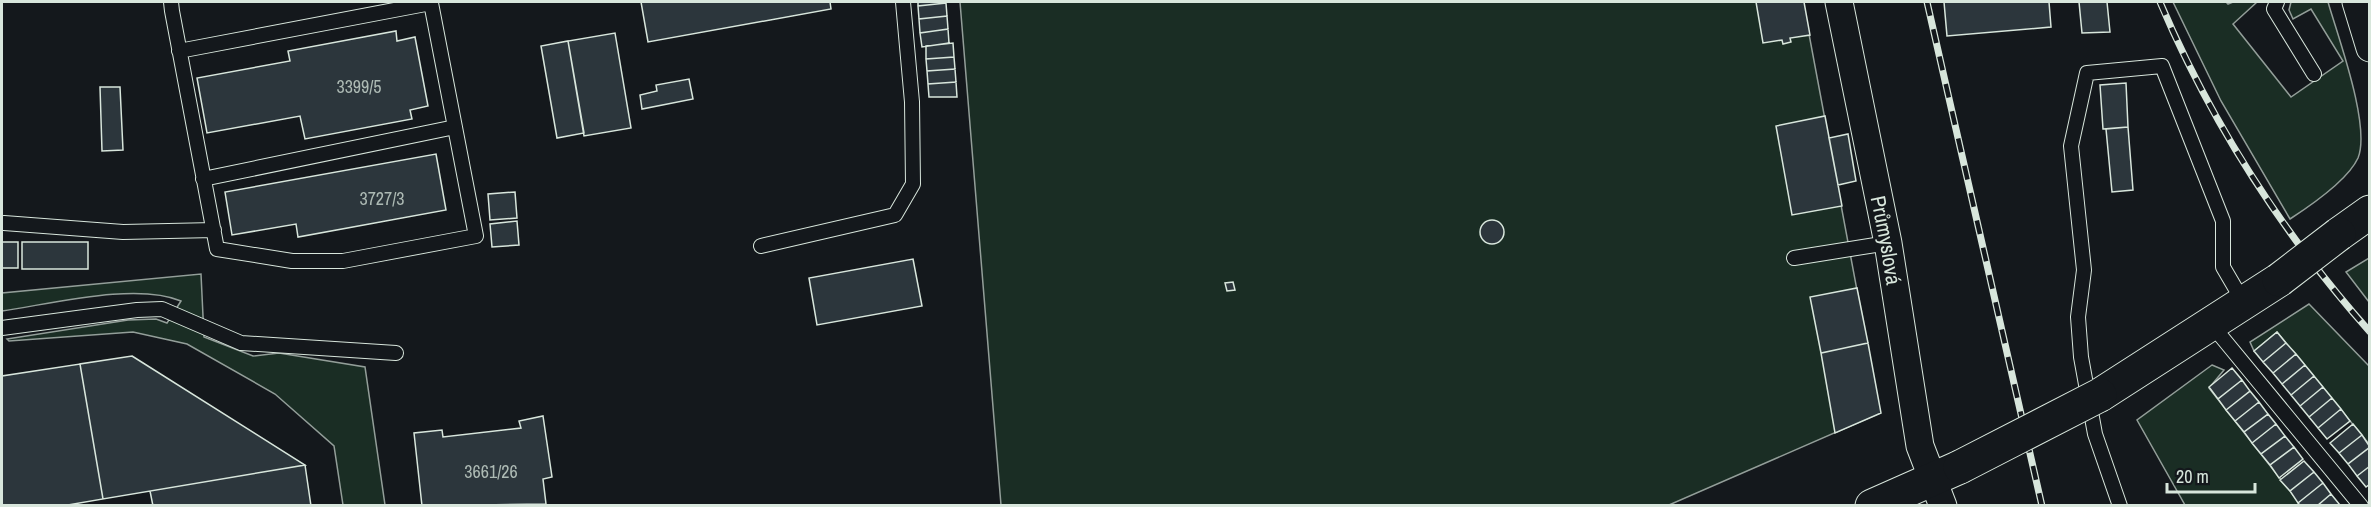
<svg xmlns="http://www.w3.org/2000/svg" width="2371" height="507" font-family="'Archivo Narrow',sans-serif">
<rect width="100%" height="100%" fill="#14181c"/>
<path fill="#1a2d24" stroke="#939e99" stroke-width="1.5" d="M960,2H1803L1880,413L1669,505H1001Z
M2173,2H2226L2228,4L2233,2H2257L2233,24L2291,97L2343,61L2311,9L2293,19L2289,10L2291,2H2328C2338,37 2371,126 2358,158C2348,180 2310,206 2290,219L2221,101Z
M2369,258V302L2346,272Z
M201,274L204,337L253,356L279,353L365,367L385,505H343L334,446L275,394L187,344L133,332L9,341L7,339L128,320L156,319L167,323L181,301C136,282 51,304 2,311V293Z
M2309,304L2369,366V444L2277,332L2254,351L2250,342Z
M2212,365L2224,370L2209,388L2301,505H2185L2137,420Z"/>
<path fill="#2c363c" stroke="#d8e6dc" stroke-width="1.5" d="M641,2H830L831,9L648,42Z
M918,2H946V3L918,6Z
M1756,2H1804L1810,35L1790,38L1791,42L1783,44L1782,40L1763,43Z
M1944,2H2049L2051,27L1947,36Z
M2079,2H2107L2110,32L2082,33Z
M946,3L947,16L919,19L918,6Z
M947,16L948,29L920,33L919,19Z
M948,29L949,43L922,47L920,33Z
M396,31L397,41L415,37L428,106L410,110L412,119L305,139L300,116L207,133L197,78L290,61L288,51Z
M615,33L631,128L584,136L568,41Z
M568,41L584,133L557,138L541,46Z
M953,43L954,57L926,59V46Z
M954,57L955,69L927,71L926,59Z
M955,69L956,82L928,84L927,71Z
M689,79L693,99L642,109L640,95L657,91L656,85Z
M956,82L957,97H929L928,84Z
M2126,83L2128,127L2103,129L2100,85Z
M100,87H120L123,150L102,151Z
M1825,116L1842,206L1792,215L1776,126Z
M2128,127L2133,190L2112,192L2106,129Z
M1848,134L1856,181L1838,185L1829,138Z
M436,154L446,210L298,237L296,224L232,235L225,192Z
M515,192L517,218L490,220L488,194Z
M1480 232a12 12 0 1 1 24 0a12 12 0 1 1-24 0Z
M517,221L519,245L492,247L490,224Z
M2,242H18V268H2Z
M22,242H88V269H22Z
M913,259L922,306L817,325L809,278Z
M1233,282L1235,290L1227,291L1225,283Z
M1857,288L1868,343L1821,353L1810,297Z
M2277,332L2286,343L2263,362L2254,351Z
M1868,343L1881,413L1835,433L1821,353Z
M2286,343L2296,354L2273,373L2263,362Z
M2296,354L2305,365L2282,384L2273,373Z
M132,356L305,465L103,499L80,364Z
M80,364L103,499L62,506H2V376Z
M2305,365L2314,376L2291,395L2282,384Z
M2232,368L2242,380L2218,399L2209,387Z
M2314,376L2323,387L2300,406L2291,395Z
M2242,380L2250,391L2226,410L2218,399Z
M2323,387L2332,398L2309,417L2300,406Z
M2250,391L2259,402L2235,421L2226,410Z
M2332,398L2341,409L2318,428L2309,417Z
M2259,402L2268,414L2244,432L2235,421Z
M2341,409L2350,421L2327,439L2318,428Z
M2268,414L2276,424L2252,443L2244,432Z
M543,416L552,477L543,479L546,504L422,506L414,433L442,430L443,437L521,428L519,421Z
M2276,424L2285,436L2261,454L2252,443Z
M2353,424L2362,435L2339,453L2330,443Z
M2362,435L2370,447L2348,464L2339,453Z
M2285,436L2294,447L2270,465L2261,454Z
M2294,447L2303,459L2279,478L2270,465Z
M2370,447V466L2357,476L2348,464Z
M2304,461L2314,472L2290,491L2280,480Z
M305,465L311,506H153L150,491Z
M2370,466V484L2366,487L2357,476Z
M2314,472L2323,483L2298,503L2290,491Z
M2323,483L2331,494L2317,506H2301L2298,503Z
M2331,494L2340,505L2317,506Z"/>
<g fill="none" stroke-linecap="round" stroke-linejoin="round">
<g stroke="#d8e6dc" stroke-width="16">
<path id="service" d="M171,2L172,11L217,249L292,261H343L476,236L431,3L179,51
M2277,2L2274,9L2314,74
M203,179L455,127
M4,223L123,232L214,230
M761,246L895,215L913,184L912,102L903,2
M1794,258L1888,243
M2211,324L2361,506
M2,328L137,310L162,309L241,343L396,353
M2120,506L2095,434L2081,357L2078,317L2084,270L2071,146L2087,73L2162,66L2223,221V267L2244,303"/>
</g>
<g stroke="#d8e6dc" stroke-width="29">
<g id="minor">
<path id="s1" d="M1839,2L1888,243L1920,446L1943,506"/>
<path d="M2356,2L2370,48"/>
</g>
</g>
<g stroke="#d8e6dc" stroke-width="35">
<path id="secondary" d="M2339,234L2370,212
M2100,395L2279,280
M1872,506L1960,467"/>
</g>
<use href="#service" stroke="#14181c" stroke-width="14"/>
<use href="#minor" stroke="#14181c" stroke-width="27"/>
<use href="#secondary" stroke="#14181c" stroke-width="33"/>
<g stroke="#d8e6dc" stroke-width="7">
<path id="rail" d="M1927,2L2042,506
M2160,2C2211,122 2283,234 2370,332"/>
</g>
<use href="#rail" stroke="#14181c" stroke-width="4.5" stroke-dasharray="14" stroke-linecap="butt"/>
<g stroke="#d8e6dc" stroke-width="35" stroke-linecap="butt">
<path id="secondary-bridge" d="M2279,280L2339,234
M1960,467L2100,395"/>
</g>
<use href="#secondary-bridge" stroke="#14181c" stroke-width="33"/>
</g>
<g text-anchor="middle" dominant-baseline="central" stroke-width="4.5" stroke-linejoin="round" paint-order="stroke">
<g font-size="18" fill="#adbab4">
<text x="359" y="86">3399/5</text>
<text x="382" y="198">3727/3</text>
<text x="491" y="471">3661/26</text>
</g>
<g font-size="21" fill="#d8e6dc" stroke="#14181c">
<text stroke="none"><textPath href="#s1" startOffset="243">Průmyslová</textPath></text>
</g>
</g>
<rect width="2371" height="507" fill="none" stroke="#d8e6dc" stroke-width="6"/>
<path d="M2167 483v9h88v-9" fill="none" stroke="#d8e6dc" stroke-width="3"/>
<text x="2176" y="483" font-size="18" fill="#d8e6dc" stroke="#14181c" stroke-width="4.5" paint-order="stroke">20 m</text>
</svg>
